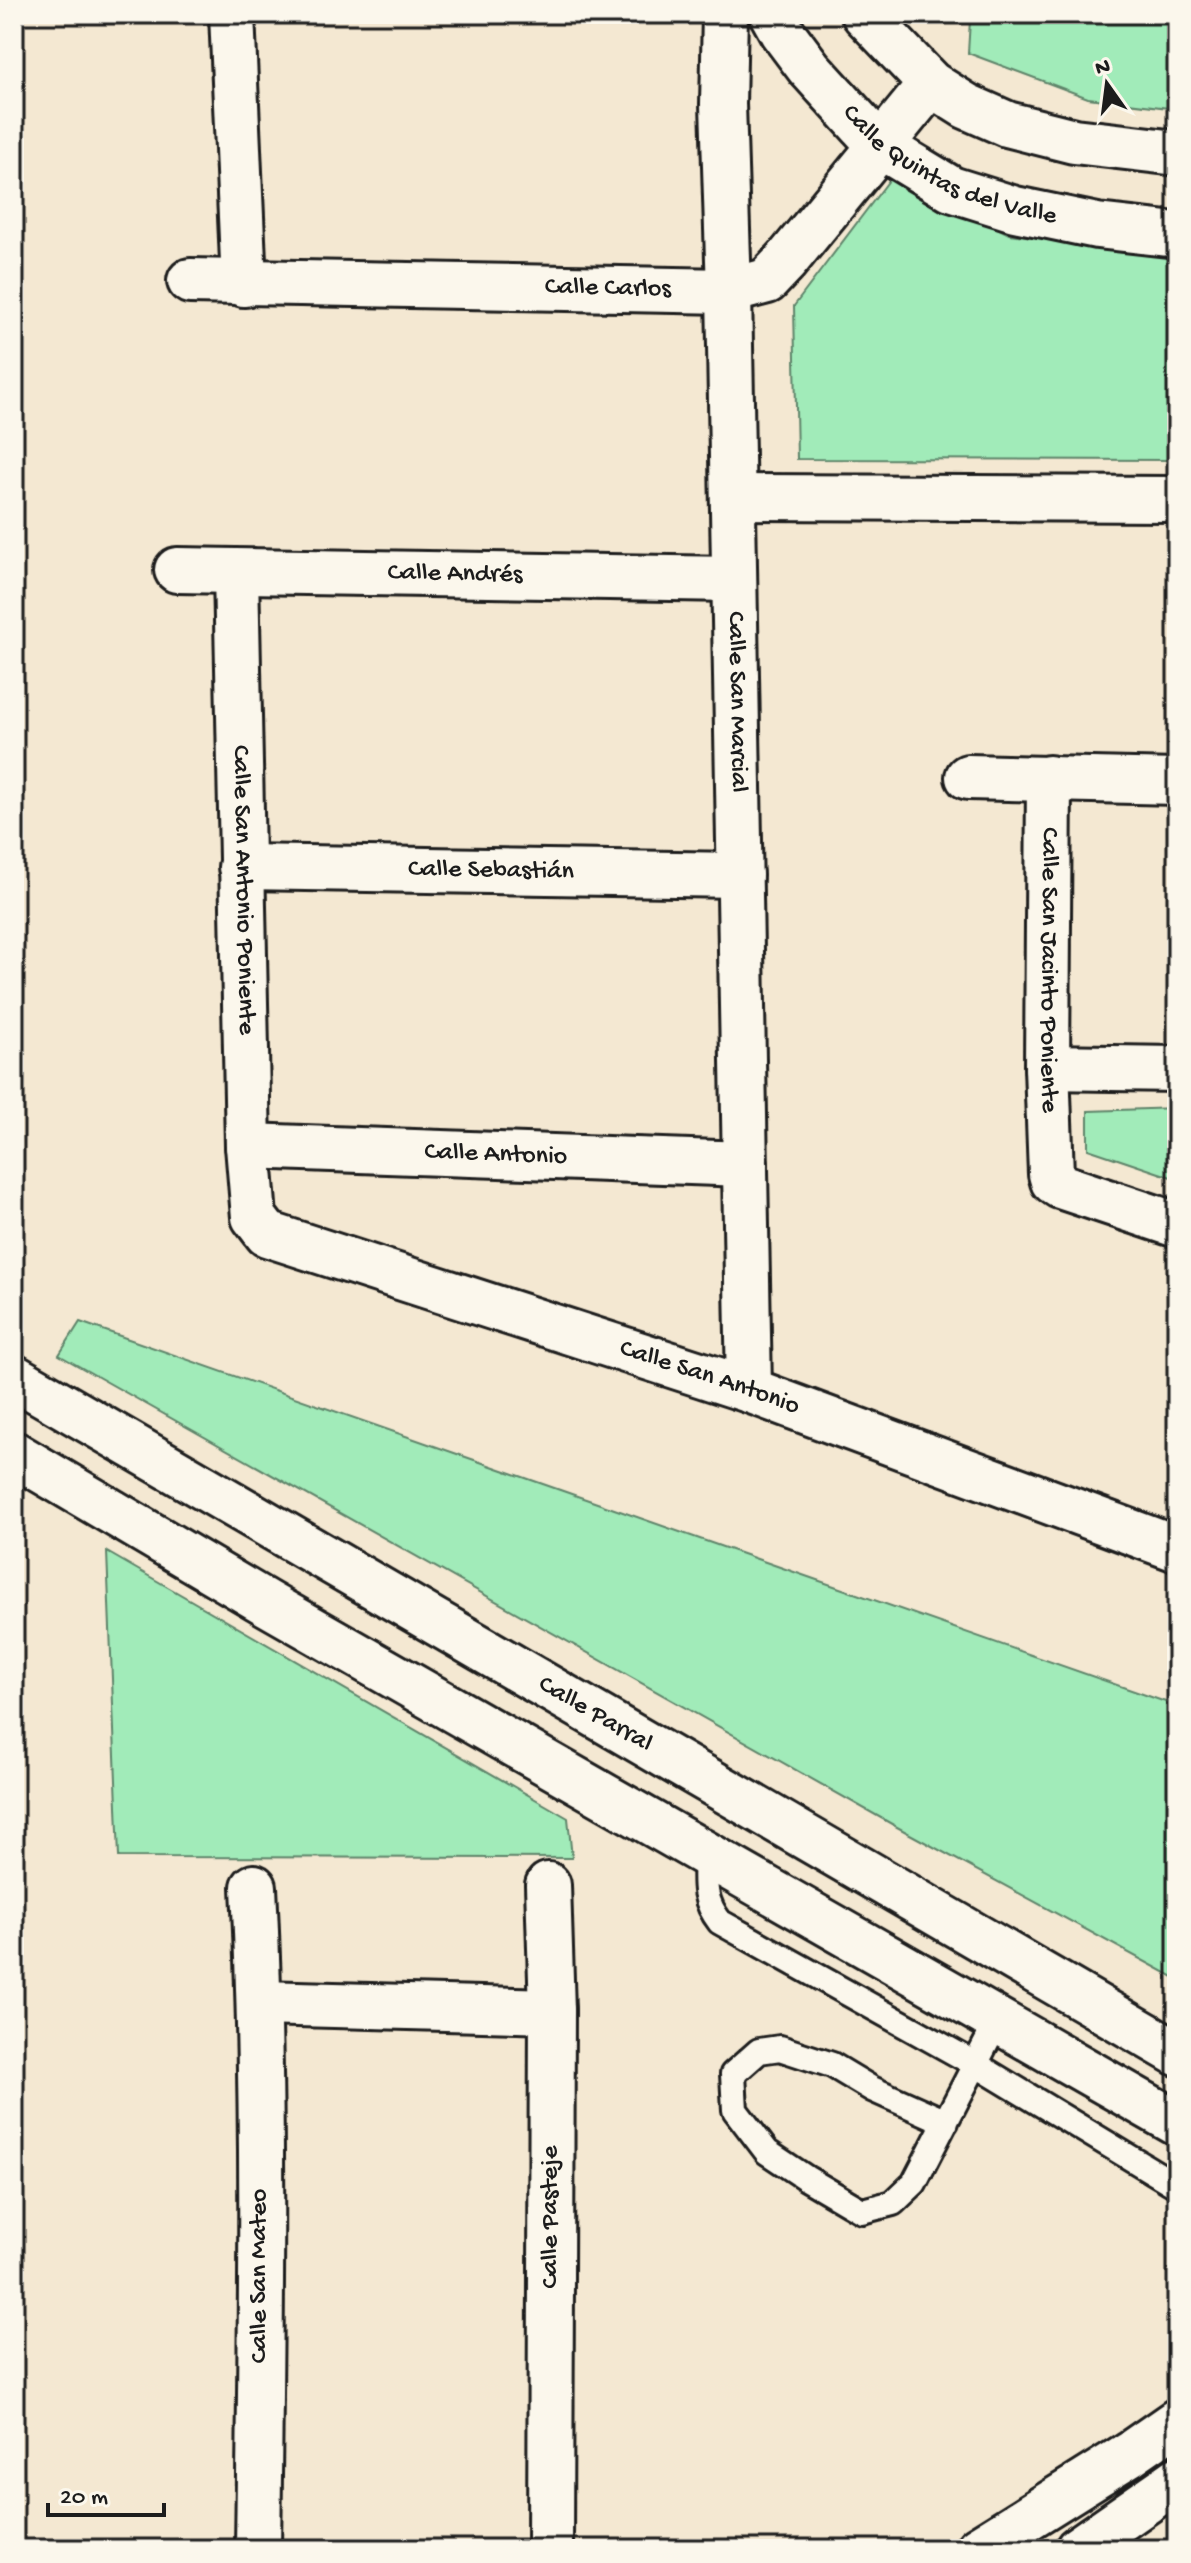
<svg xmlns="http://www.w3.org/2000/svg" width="1191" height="2563" font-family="'Gochi Hand',sans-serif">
<rect width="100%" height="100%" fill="#f4e8d2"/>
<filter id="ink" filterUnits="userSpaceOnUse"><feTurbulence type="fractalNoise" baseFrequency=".0125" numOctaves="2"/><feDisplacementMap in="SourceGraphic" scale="16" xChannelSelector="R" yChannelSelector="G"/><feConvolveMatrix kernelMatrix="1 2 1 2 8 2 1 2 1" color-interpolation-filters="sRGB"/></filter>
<g filter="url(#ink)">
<path fill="#a1ebb9" stroke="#5e846a" stroke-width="2" d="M1177,14V109L1088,98L968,53L970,20Z
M893,175L1009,234L1177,254V460L797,459L794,306Z
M1177,1108V1179L1088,1149V1111Z
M80,1322L1177,1706V1979L897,1827L59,1355Z
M107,1552L568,1818L572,1858L119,1857Z"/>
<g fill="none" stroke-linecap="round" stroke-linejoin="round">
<g stroke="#1c1c1c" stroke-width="30">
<path id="service" d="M706,1854C705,1882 702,1899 720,1922L975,2064L1177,2186
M946,2122L872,2089L832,2065L780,2048L759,2051L733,2074L735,2110L767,2152L806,2178L862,2211L893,2203L914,2183L997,2022"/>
</g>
<g stroke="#1c1c1c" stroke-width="50">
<g id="minor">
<path d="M232,14L244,284"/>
<path id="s1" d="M725,14L723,104L729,291L749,1390"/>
<path id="s2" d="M190,281L729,291L767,281L786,261L931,84"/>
<path d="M733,497L1177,499"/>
<path id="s3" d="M177,570L734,579"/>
<path id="s4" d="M236,572L248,1146L254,1217L267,1234L749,1390L1177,1549"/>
<path d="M968,777L1177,782"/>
<path id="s5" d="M1049,778L1047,1067L1051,1174L1053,1181L1060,1186L1177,1225"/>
<path id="s6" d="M241,867L740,875"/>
<path d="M1047,1067L1177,1069"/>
<path id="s7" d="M248,1146L745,1164"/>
<path d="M548,1885L552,2011L550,2549"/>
<path d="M254,1887C265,2107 261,2329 258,2549"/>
<path d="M260,2003L552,2011"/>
</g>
</g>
<g stroke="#1c1c1c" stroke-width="50">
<g id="tertiary">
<path id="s8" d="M772,14L782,32L809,68L880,146L951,189L1015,209L1097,226L1177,235"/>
<path d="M864,14L931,84L966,106L1007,124L1074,141L1177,153"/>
<path id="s9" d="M14,1377L1177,2053"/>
<path d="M14,1454L268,1604L1177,2123"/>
</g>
</g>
<g stroke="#1c1c1c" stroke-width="50">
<path id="secondary" d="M978,2549L1131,2453L1177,2421
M1078,2549L1177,2480"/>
</g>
<use href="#service" stroke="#fbf7ec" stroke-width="24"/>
<use href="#minor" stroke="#fbf7ec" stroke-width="44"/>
<use href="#tertiary" stroke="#fbf7ec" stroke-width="44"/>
<use href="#secondary" stroke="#fbf7ec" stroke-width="44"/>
</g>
</g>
<g text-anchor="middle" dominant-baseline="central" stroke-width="8" stroke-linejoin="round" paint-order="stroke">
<g font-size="26" fill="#1c1c1c" stroke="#fbf7ec">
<text stroke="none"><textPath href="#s8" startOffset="242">Calle Quintas del Valle</textPath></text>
<text stroke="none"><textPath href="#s2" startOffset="418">Calle Carlos</textPath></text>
<text stroke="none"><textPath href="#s3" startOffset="278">Calle Andrés</textPath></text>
<text stroke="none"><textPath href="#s1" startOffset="688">Calle San Marcial</textPath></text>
<text stroke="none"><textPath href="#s6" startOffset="250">Calle Sebastián</textPath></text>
<text stroke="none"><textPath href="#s4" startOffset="318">Calle San Antonio Poniente</textPath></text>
<text stroke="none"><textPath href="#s5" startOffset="192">Calle San Jacinto Poniente</textPath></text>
<text stroke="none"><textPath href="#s7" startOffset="248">Calle Antonio</textPath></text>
<text stroke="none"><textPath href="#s4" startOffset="1132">Calle San Antonio</textPath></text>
<text stroke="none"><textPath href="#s9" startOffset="672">Calle Parral</textPath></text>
<text transform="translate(551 2217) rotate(-90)">Calle Pasteje</text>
<text transform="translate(260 2276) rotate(-90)">Calle San Mateo</text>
</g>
</g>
<rect width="1191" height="2563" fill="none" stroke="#fbf7ec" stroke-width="48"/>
<rect x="24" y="24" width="1143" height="2515" fill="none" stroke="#1c1c1c" stroke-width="3" filter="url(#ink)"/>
<g transform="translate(1107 84) rotate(346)" stroke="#fbf7ec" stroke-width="6" paint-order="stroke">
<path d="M0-6L14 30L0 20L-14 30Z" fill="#1c1c1c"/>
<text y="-12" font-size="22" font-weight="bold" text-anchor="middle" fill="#1c1c1c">N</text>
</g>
<path d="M48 2503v12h116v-12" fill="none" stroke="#1c1c1c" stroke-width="4"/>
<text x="60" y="2503" font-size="24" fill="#1c1c1c" stroke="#fbf7ec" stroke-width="6" paint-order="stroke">20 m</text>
</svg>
